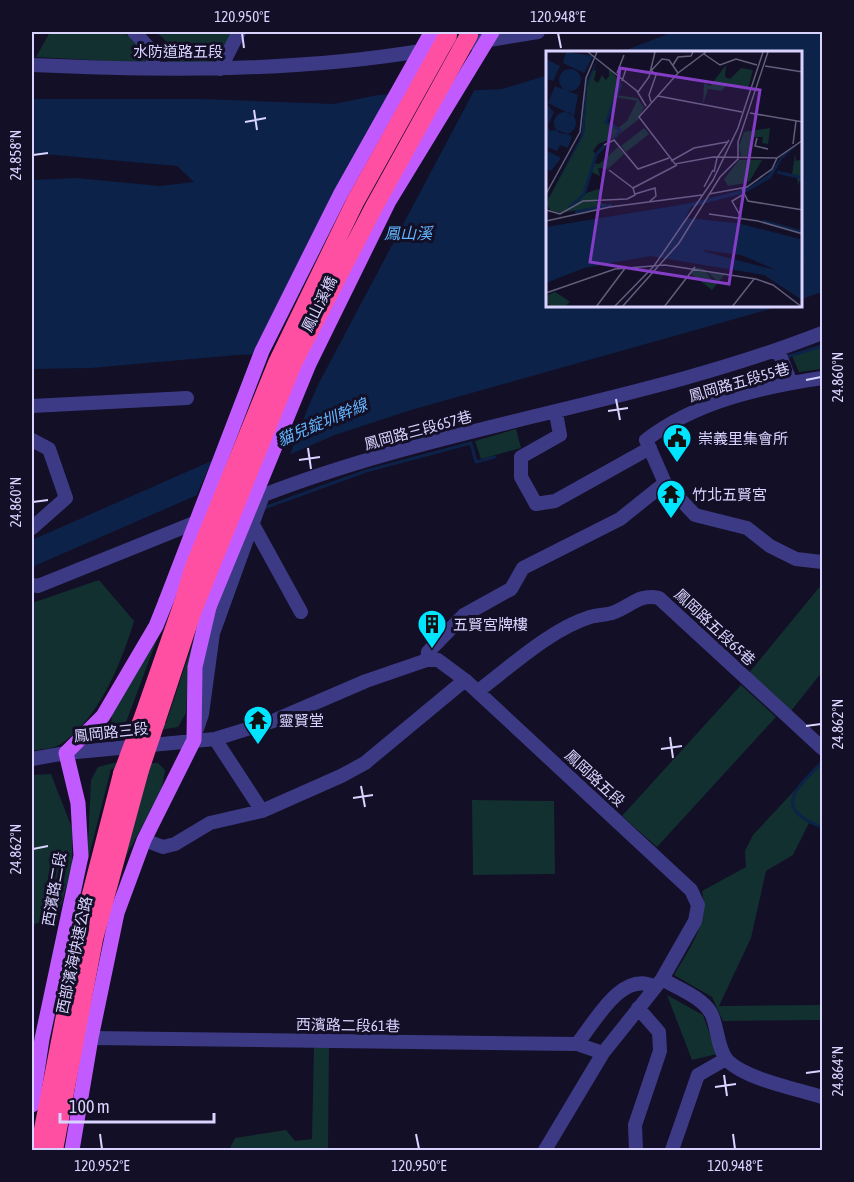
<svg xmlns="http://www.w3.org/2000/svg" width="854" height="1182" font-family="'Asap Condensed','Noto Sans TC',sans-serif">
<rect width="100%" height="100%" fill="#130f26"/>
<path fill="#12302f" d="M50,32H122L141,44L146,63L36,57Z
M156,32H236L230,46L233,65L168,64L165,40Z
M822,347V369L799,372L792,356Z
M516,429L521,448L481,459L475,441Z
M99,580L134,621C122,662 97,723 59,745C52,749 40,749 32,751V603Z
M822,584V672L791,711L748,674Z
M199,624L188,676L186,713L178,727L122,736L111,725L112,712L159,634L125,725L166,723Z
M741,685L776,717L657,847L622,816Z
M822,761V827L809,823L793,855L766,871L751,938L719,1006L822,1005V1020L723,1021L712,997L674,975C689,949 709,924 702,891L746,867L745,851L753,835Z
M113,763H158L165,770L162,789L124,860L149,768L111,769L87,864L91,780L98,767Z
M51,774L72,828V866L58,916L32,925V775Z
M472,800L554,801L555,874L473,875Z
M667,995L703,1015L717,1054L692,1060Z
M314,1045H329L328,1150H229L235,1138L286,1130L295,1141L312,1139Z"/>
<path fill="#0c2248" d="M673,32H822V292L802,299V52H621Z
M548,75V306H781L411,410L335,435L32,567V540L302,421L333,351L237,355L91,368L32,369V180L76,178L160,186L194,182L177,166L32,153V99H202L334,104L378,95L502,89Z"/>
<path fill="#130f26" d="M476,87L312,396L288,460L194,501L214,456L300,419L328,354L257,357L391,92Z"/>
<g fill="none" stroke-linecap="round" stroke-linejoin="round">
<path stroke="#0c2248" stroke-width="3" d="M786,357L822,346
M264,508L366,471L471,443L476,462L495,457
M821,763C794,791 773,809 822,827"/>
<path stroke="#3d3a85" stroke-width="14" d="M134,32L154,53L152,68
M458,45L538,32
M32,65C163,71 297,72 427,50
M220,69L239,32
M778,350L791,383
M822,378C761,387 695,402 646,440L665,483L695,515L747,528L770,546L796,559L822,562
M32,406L187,398
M556,413L560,435L521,457V477L536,504L555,501L650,448
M32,440L49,449L66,498L32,528
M246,502C432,426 636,406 822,333
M252,523L301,612
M32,585L38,586L204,519
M427,660L428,652L464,615L511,589L523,568L620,519L665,483
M478,691C510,667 551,629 590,617C597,615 605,615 612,613C630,607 639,593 659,598L822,748
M197,729L202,714L213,633L263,495
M215,739L262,811
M32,759L66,753L215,739L273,721L366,681L427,660H438L465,680L691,890L698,905L695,921L662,979L603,1053L545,1150
M144,840L163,847L175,844L210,823L262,811L341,776L365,763L465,680
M662,979C677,988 702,997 711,1013C718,1026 717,1050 728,1061C746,1079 797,1089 822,1097
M91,1038L577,1044L603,1053
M577,1044C595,1022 622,969 655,987
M636,1150L635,1125L660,1051L659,1032L638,1008
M672,1150L698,1075L726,1059"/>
<path stroke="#c25bff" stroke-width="15" d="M32,1105L42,1039L81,856L78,803L66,753L103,716L156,626L166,601
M72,1150L91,1038L117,913L144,840L194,740L195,667L209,607"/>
<path stroke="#ff4fa3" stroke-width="18" d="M156,722L193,610
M141,723L183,603
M39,1150L81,933L122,774
M54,1150L94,939L140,770"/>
<path stroke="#c25bff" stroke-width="15" d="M166,601L262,351L340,195L431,33
M209,607L309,364L389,201L492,32"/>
<path stroke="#ff4fa3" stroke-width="18" d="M183,603L194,567L277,363L355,202L448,35
M195,605L293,363L375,205L469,35
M140,770L156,722
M122,774L141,723"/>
</g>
<path fill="none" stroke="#d9d4ff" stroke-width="2" d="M242,33L244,48M558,33L561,48M254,110L257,130M245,122L266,118M33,155L48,153M806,380L821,377M616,399L620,420M608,411L628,408M308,448L311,469M299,460L320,457M33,502L48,500M806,726L821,724M670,737L673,758M661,749L682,746M361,786L365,807M353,798L373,795M33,849L48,846M806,1073L821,1071M724,1075L727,1096M715,1087L736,1084M100,1134L102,1149M416,1134L419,1149M733,1134L735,1149"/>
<defs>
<g id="civic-pin" transform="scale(1.5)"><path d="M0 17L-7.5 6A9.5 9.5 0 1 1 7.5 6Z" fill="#00e5ff" stroke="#130f26"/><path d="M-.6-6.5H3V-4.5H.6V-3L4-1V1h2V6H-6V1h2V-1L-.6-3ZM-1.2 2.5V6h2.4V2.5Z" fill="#111"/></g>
<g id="temple-pin" transform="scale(1.5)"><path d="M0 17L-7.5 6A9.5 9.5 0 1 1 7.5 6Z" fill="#00e5ff" stroke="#130f26"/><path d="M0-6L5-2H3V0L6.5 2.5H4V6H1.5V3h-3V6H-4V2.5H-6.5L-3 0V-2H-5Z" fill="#111"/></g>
<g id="building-pin" transform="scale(1.5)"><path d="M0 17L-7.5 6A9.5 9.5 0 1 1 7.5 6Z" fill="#00e5ff" stroke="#130f26"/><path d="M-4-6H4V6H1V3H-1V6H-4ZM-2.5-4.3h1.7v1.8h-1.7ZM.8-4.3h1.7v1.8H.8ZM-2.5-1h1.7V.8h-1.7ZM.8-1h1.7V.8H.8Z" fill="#111"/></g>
</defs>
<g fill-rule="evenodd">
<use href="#civic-pin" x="677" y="438"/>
<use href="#temple-pin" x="671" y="494"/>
<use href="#building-pin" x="432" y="624"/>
<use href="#temple-pin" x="258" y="720"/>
</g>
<g text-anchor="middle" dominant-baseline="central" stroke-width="6" stroke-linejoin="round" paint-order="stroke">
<g font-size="15" fill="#d9d4ff" stroke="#130f26">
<text x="178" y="51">水防道路五段</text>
<text transform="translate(319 304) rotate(-64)">鳳山溪橋</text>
<text transform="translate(739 382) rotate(-16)">鳳岡路五段55巷</text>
<text transform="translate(418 430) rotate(-15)">鳳岡路三段657巷</text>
<text transform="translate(715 627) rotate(43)">鳳岡路五段65巷</text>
<text transform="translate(111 732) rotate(-6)">鳳岡路三段</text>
<text transform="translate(595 778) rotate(43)">鳳岡路五段</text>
<text transform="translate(54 889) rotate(-80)">西濱路二段</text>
<text transform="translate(74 955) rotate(-78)">西部濱海快速公路</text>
<text transform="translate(348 1025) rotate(1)">西濱路二段61巷</text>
</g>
<g font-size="15" fill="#d9d4ff" stroke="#130f26" text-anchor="start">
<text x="698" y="438">崇義里集會所</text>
<text x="692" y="494">竹北五賢宮</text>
<text x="453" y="624">五賢宮牌樓</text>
<text x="279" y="720">靈賢堂</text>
</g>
<g font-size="16" font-style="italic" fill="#62b6ff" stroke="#130f26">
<text x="408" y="233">鳳山溪</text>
<text transform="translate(322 422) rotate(-23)">貓兒錠圳幹線</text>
</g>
</g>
<g transform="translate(546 51)">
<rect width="256" height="256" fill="#130f26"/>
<path d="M180,14L179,26L184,28L195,17L207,19L202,38L180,35L175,40L162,38L157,53L158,32L164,35ZM63,17L75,32L70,44L91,47L98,56L92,69L68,87L52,93L47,100L50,103L48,112L53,113L72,96L78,103L62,118L52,117L54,125L45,121L38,143L52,138L55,140L50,151L63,154L14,162L4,159L0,152L38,83L41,36L47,18L50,20L48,29L52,32L56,24L60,29L63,25ZM69,46L91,50L81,70L72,77L60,71ZM98,77L103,83L80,101L75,95ZM224,77L222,93L216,92L217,86H208L201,106L195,105L193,95L198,81ZM249,103L250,110L256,108V131L253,130L252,135L251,126L246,124ZM193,109H216L203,131L199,128L200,132L182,135L178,128ZM147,216L158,218L168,232L170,229L162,222L179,223L166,239L145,223ZM9,241L20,248L24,251L18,256H6L0,251V245Z" fill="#12302f" fill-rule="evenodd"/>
<path d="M20,1L47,5L38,22L17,12ZM55,1L41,36L38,83L0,152L35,85L40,32ZM0,8L14,15L7,30L0,28ZM13 29a11 11 0 1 1 22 0a11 11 0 1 1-22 0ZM9,35L32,44L28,65L2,52ZM0,53L8,61L2,75L4,80L11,79L26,85L22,97L14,94L11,100L1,96ZM8 72a11 11 0 1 1 22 0a11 11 0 1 1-22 0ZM256,90L236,108L225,127L199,142L145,156L139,167L191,172L254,188L256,249L218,224L104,205L38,217L0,232V176L140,153L200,138L222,124L236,105ZM157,199L195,204L230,219L159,201ZM0,99L15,107L5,120L0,118Z" fill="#0c2248" fill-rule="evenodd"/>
<path fill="none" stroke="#0c2248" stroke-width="3" d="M69,87L74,79L60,71L75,33M231,121L257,127M23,157L38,143L50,104L59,94M29,161L66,154M217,170L256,181"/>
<path fill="none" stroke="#625e7d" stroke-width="1.5" d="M42,1L91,40L100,55M160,1L132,22L93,66L129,113L167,106L231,107L257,89M158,3L174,14L190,8L211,14M127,14L132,6L145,5L147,1M219,15L257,21M71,22L78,4M103,22L116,8L123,9L132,22M76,30L80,18L103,22M92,41L103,26L109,1M112,45L196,61M105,51L103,44L110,24L106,20M204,62L257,71M211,87L209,95L222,98M247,93L250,70M58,94L68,89L92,118L123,107M125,110L148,97L181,91M63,119L87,137M168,121L171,107L183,89M158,136L167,119M87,137L131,114M196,138L202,150L257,159M0,143L34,81L40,27L51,1M89,143L109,137L110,145L103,151M163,143L201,136L226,118L231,107M0,159L14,163L37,150L81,148L89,144L87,137M163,163L212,170L257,183M195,166L186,150L198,143M0,170L64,156L156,144M0,242L69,218L119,214L210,228L227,234L256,256M50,256L80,216M68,256L108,215L167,129L192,77L217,1M76,256L133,192L174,126L192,108V91L222,1M118,256L149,216M186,256L208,228"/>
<path fill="#843dc5" fill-opacity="0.15" stroke="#843dc5" stroke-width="3" d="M74,17L214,39L183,233L44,211Z"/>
<rect width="256" height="256" fill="none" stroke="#d9d4ff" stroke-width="3"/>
</g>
<rect width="854" height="1182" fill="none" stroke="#130f26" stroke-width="66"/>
<path d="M60 1113v9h154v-9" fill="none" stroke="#d9d4ff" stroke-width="3"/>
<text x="69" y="1113" font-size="18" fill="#d9d4ff" stroke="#130f26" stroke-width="4.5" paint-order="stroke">100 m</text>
<rect x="33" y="33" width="788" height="1116" fill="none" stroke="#d9d4ff" stroke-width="2"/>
<g font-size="15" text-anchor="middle" fill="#d9d4ff">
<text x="242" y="22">120.950°E</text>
<text x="558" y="22">120.948°E</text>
<text transform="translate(16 155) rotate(-90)" y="5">24.858°N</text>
<text transform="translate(838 377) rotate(-90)" y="5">24.860°N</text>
<text transform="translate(16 502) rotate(-90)" y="5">24.860°N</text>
<text transform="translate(838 724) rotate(-90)" y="5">24.862°N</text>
<text transform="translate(16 849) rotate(-90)" y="5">24.862°N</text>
<text transform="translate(838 1071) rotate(-90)" y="5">24.864°N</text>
<text x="102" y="1171">120.952°E</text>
<text x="419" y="1171">120.950°E</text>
<text x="735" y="1171">120.948°E</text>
</g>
</svg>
